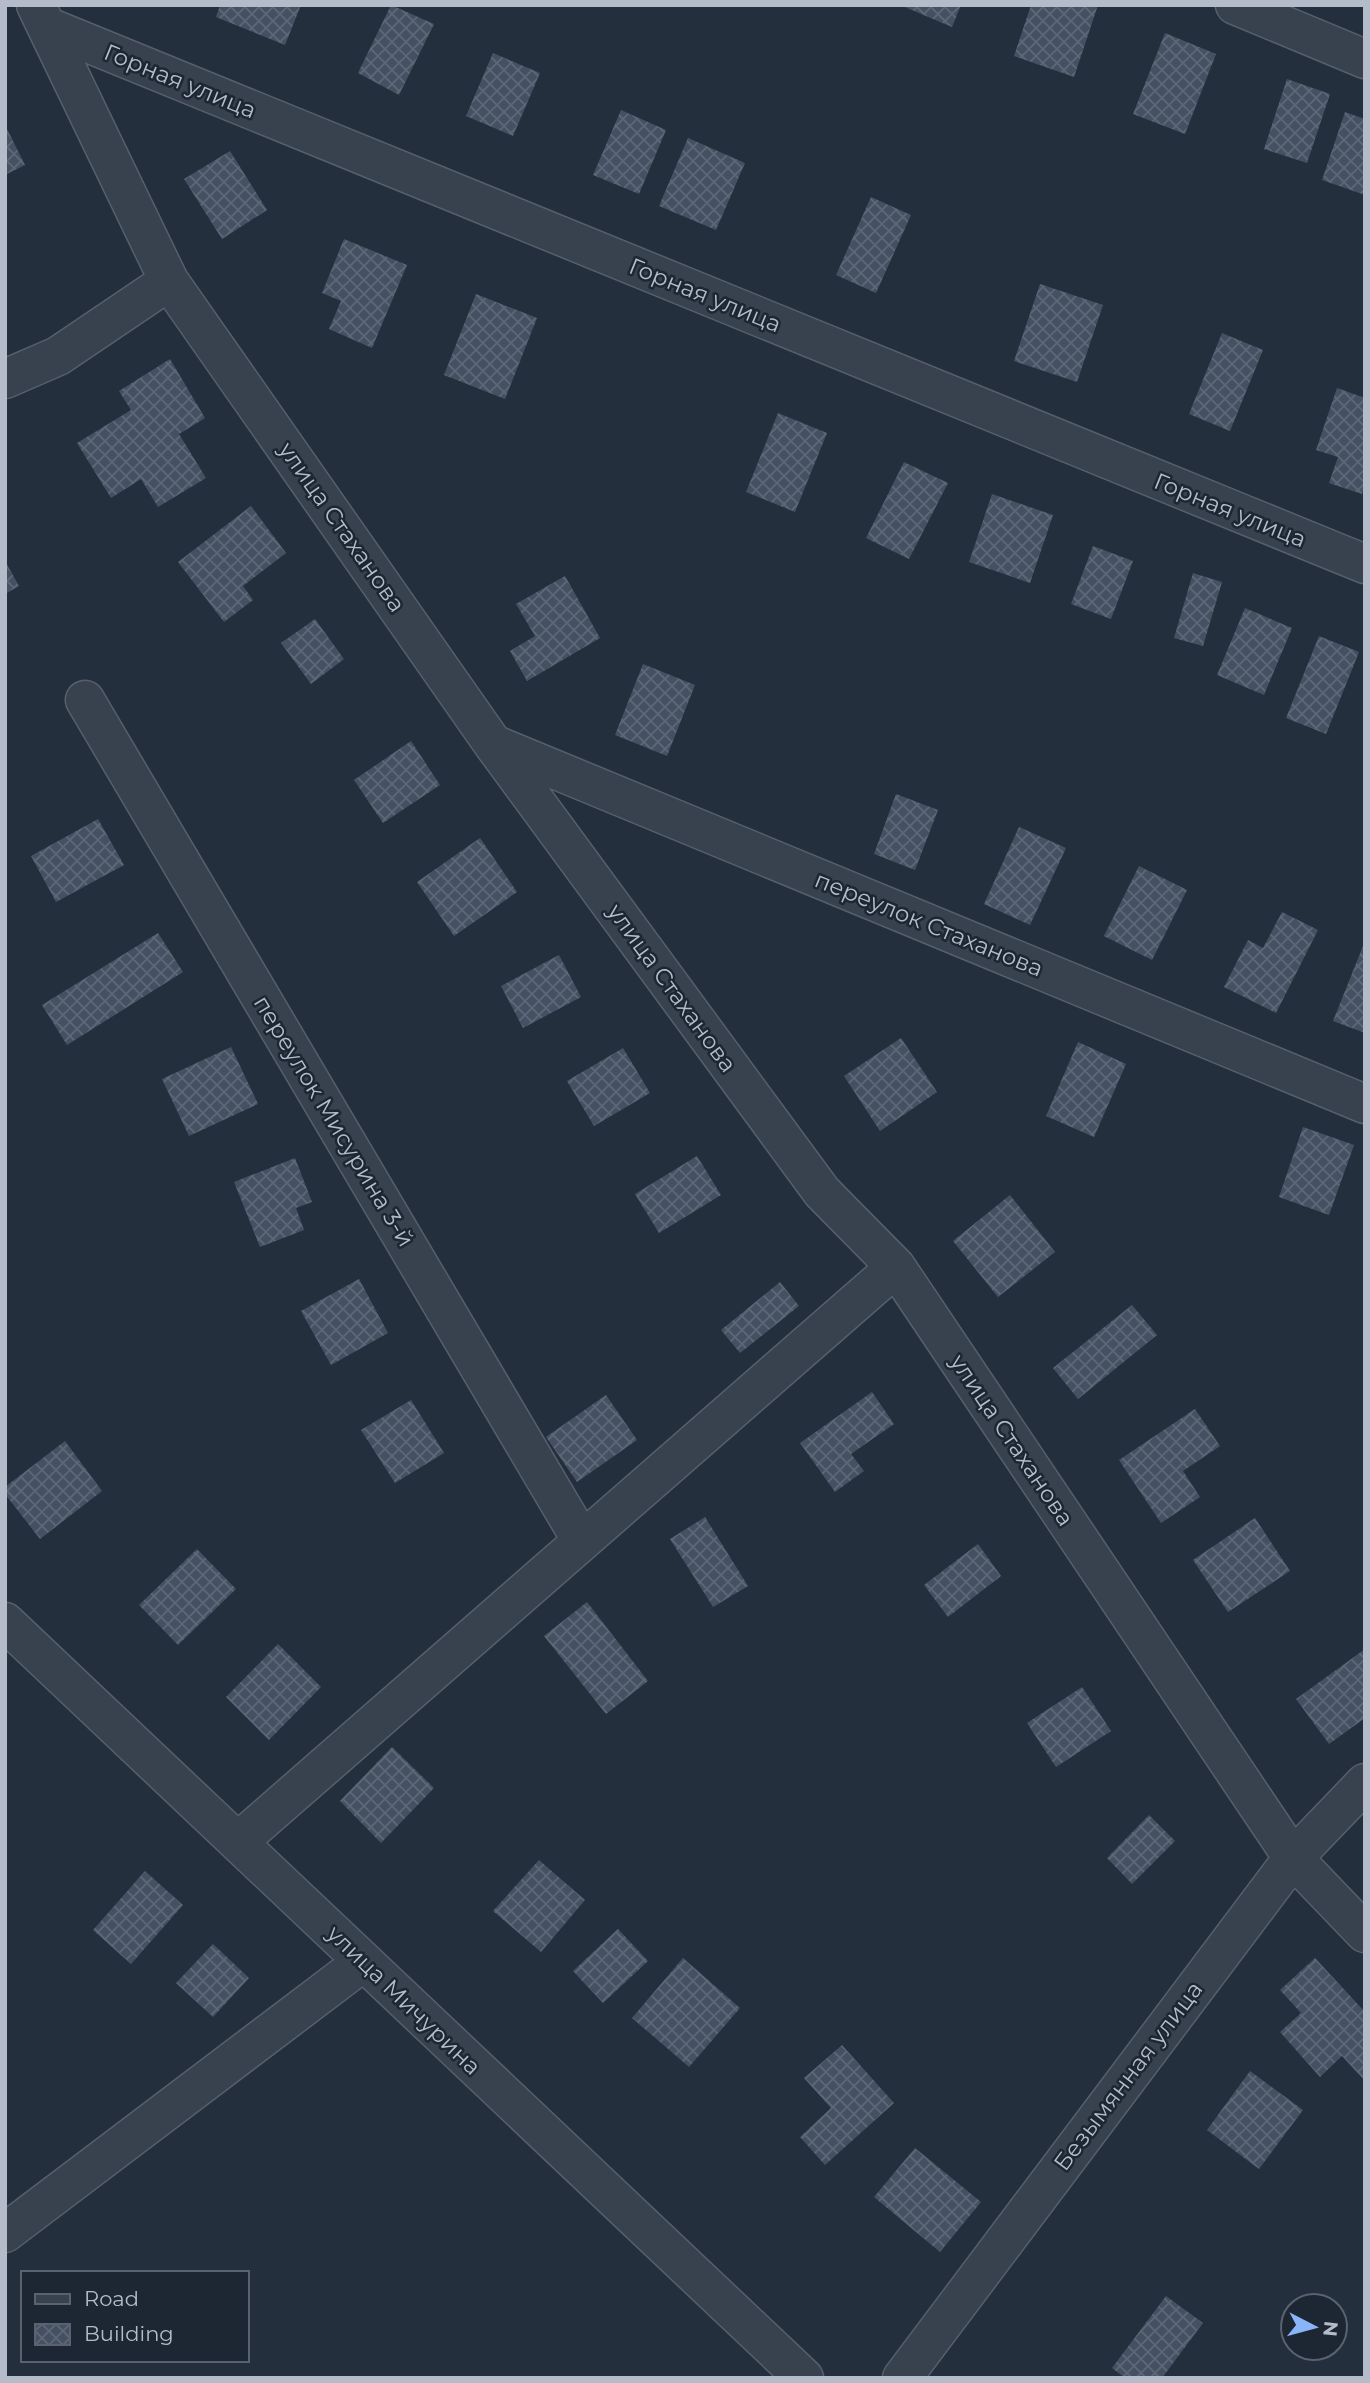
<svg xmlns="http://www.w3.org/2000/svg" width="1370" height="2383" font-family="Montserrat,sans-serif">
<defs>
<pattern id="building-cross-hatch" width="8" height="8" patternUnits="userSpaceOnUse" patternTransform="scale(1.75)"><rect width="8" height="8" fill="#455162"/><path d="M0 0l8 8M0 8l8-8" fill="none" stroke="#5d6877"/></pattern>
</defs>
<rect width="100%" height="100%" fill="#242f3e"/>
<path fill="url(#building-cross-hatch)" d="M220,5H301L285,45L216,17Z
M391,5L434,24L399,95L358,73Z
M900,5H961L952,27Z
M1031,5H1098L1074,77L1014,56Z
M1165,33L1216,54L1185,134L1133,114Z
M493,53L540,73L513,136L466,116Z
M1287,79L1330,94L1307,163L1264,149Z
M621,110L666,130L639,194L593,175Z
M1345,112L1365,119V195L1322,180Z
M5,125L25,165L5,175Z
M688,138L745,163L716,230L659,206Z
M230,151L267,210L222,239L184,179Z
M871,197L911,215L876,293L836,275Z
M344,239L407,265L372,348L329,329L341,301L322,293Z
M1040,284L1103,305L1077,382L1014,361Z
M476,294L537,318L505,399L444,375Z
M1222,333L1263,350L1230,431L1189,414Z
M170,359L205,418L179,434L206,478L158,507L141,479L111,498L77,443L131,410L119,391Z
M1337,388L1365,398V486L1362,494L1329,483L1338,457L1316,450Z
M778,413L827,433L795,512L746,492Z
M904,462L948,483L909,559L866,538Z
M992,494L1053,515L1030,583L969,562Z
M251,506L286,553L243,586L253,600L224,622L178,562Z
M1093,546L1133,561L1111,619L1071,604Z
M5,561L19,586L5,594Z
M1193,573L1222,582L1203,646L1174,638Z
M565,576L600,638L527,681L510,651L535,636L516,604Z
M1245,608L1292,628L1264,695L1217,675Z
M315,619L344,659L311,684L281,643Z
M1319,636L1359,652L1326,734L1286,718Z
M643,664L695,685L667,756L615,735Z
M411,741L440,785L383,823L354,780Z
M896,794L938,810L915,870L874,854Z
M98,819L124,865L56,902L31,856Z
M1019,827L1066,848L1030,925L984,904Z
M480,838L517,892L454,936L417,882Z
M1139,866L1187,890L1152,960L1104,936Z
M1282,912L1318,930L1276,1013L1224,987L1248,940L1263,948Z
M158,933L183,972L67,1045L42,1005Z
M1365,941V1033L1333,1021Z
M559,955L581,997L523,1028L501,986Z
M901,1038L937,1092L880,1131L844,1076Z
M1078,1042L1126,1064L1094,1137L1046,1116Z
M231,1047L258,1104L189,1136L162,1079Z
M623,1048L650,1093L594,1126L567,1081Z
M1303,1127L1354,1145L1329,1215L1279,1197Z
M697,1156L721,1195L659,1233L635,1194Z
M295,1158L312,1202L296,1208L304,1230L260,1247L234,1182Z
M1010,1195L1055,1252L998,1297L953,1241Z
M359,1279L388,1333L331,1365L301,1311Z
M780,1282L799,1306L740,1353L721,1330Z
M1132,1305L1157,1335L1078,1399L1053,1368Z
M872,1392L894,1424L851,1454L864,1471L835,1492L800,1443Z
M606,1395L637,1440L577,1482L546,1437Z
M411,1400L444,1453L395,1483L361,1430Z
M1195,1409L1220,1446L1183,1471L1200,1497L1161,1523L1119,1460Z
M65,1441L102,1491L40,1539L5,1494V1487Z
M705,1517L748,1586L713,1607L670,1539Z
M1255,1518L1290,1571L1228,1612L1193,1560Z
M978,1544L1001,1576L948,1617L924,1585Z
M197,1549L236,1589L178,1645L139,1605Z
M587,1602L648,1681L606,1714L544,1636Z
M278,1644L321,1687L269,1740L226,1697Z
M1365,1649V1718L1329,1744L1296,1699Z
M1082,1687L1111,1731L1056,1767L1027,1723Z
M392,1747L434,1788L381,1843L340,1801Z
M1149,1815L1175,1841L1132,1884L1107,1858Z
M539,1860L585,1900L541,1952L493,1911Z
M145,1871L183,1905L131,1964L93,1930Z
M618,1929L648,1961L603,2003L573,1971Z
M213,1944L249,1978L213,2017L176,1983Z
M683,1958L740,2008L689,2067L632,2018Z
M1315,1958L1365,2012V2081L1342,2056L1320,2077L1280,2032L1301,2013L1280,1990Z
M842,2045L894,2103L825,2165L800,2137L831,2108L804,2078Z
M1250,2071L1303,2110L1259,2169L1207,2130Z
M915,2148L981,2202L940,2252L874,2197Z
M1166,2296L1203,2323L1162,2378H1125L1112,2368Z"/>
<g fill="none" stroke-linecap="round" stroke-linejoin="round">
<g stroke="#565f6c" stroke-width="41">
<path id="minor" d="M36,5L169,281L493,744L822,1192L896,1267L1293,1858L1365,1933
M1235,5L1365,59
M46,26L1365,564
M5,379L58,356L169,281
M85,700L582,1541
M493,744L1365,1104
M5,1622L804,2378
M239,1841L896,1267
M5,2233L363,1962
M902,2378L1293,1858L1365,1783"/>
</g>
<use href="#minor" stroke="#38414e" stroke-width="38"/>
</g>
<g text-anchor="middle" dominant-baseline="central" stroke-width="5" stroke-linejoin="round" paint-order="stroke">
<g font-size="23" fill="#b4bcc9" stroke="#1d2633">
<text transform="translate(180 81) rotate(22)">Горная улица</text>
<text transform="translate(705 295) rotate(22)">Горная улица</text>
<text transform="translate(1230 510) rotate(22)">Горная улица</text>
<text transform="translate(342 527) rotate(55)">улица Стаханова</text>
<text transform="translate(929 924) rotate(22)">переулок Стаханова</text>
<text transform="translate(672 988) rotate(54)">улица Стаханова</text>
<text transform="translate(334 1121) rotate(59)">переулок Мисурина 3-й</text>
<text transform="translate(1012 1440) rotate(56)">улица Стаханова</text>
<text transform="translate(404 2000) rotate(44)">улица Мичурина</text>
<text transform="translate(1128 2076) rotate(-53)">Безымянная улица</text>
</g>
</g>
<rect width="1370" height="2383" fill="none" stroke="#b4bcc9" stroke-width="14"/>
<rect x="21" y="2271" width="228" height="91" fill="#1d2633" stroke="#59626f" stroke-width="2"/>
<rect x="35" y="2294" width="35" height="10" fill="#38414e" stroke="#59626f" stroke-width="2"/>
<text x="84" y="2306" font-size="21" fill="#b4bcc9">Road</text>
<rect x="35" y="2324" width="35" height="21" fill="url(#building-cross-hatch)" stroke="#59626f" stroke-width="2"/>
<text x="84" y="2341" font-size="21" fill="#b4bcc9">Building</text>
<g transform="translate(1314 2327) rotate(96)"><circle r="33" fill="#1d2633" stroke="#59626f" stroke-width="2"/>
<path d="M0-5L12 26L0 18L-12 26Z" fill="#8ab4f8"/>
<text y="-10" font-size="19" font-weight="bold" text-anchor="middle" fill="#b4bcc9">N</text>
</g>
</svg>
